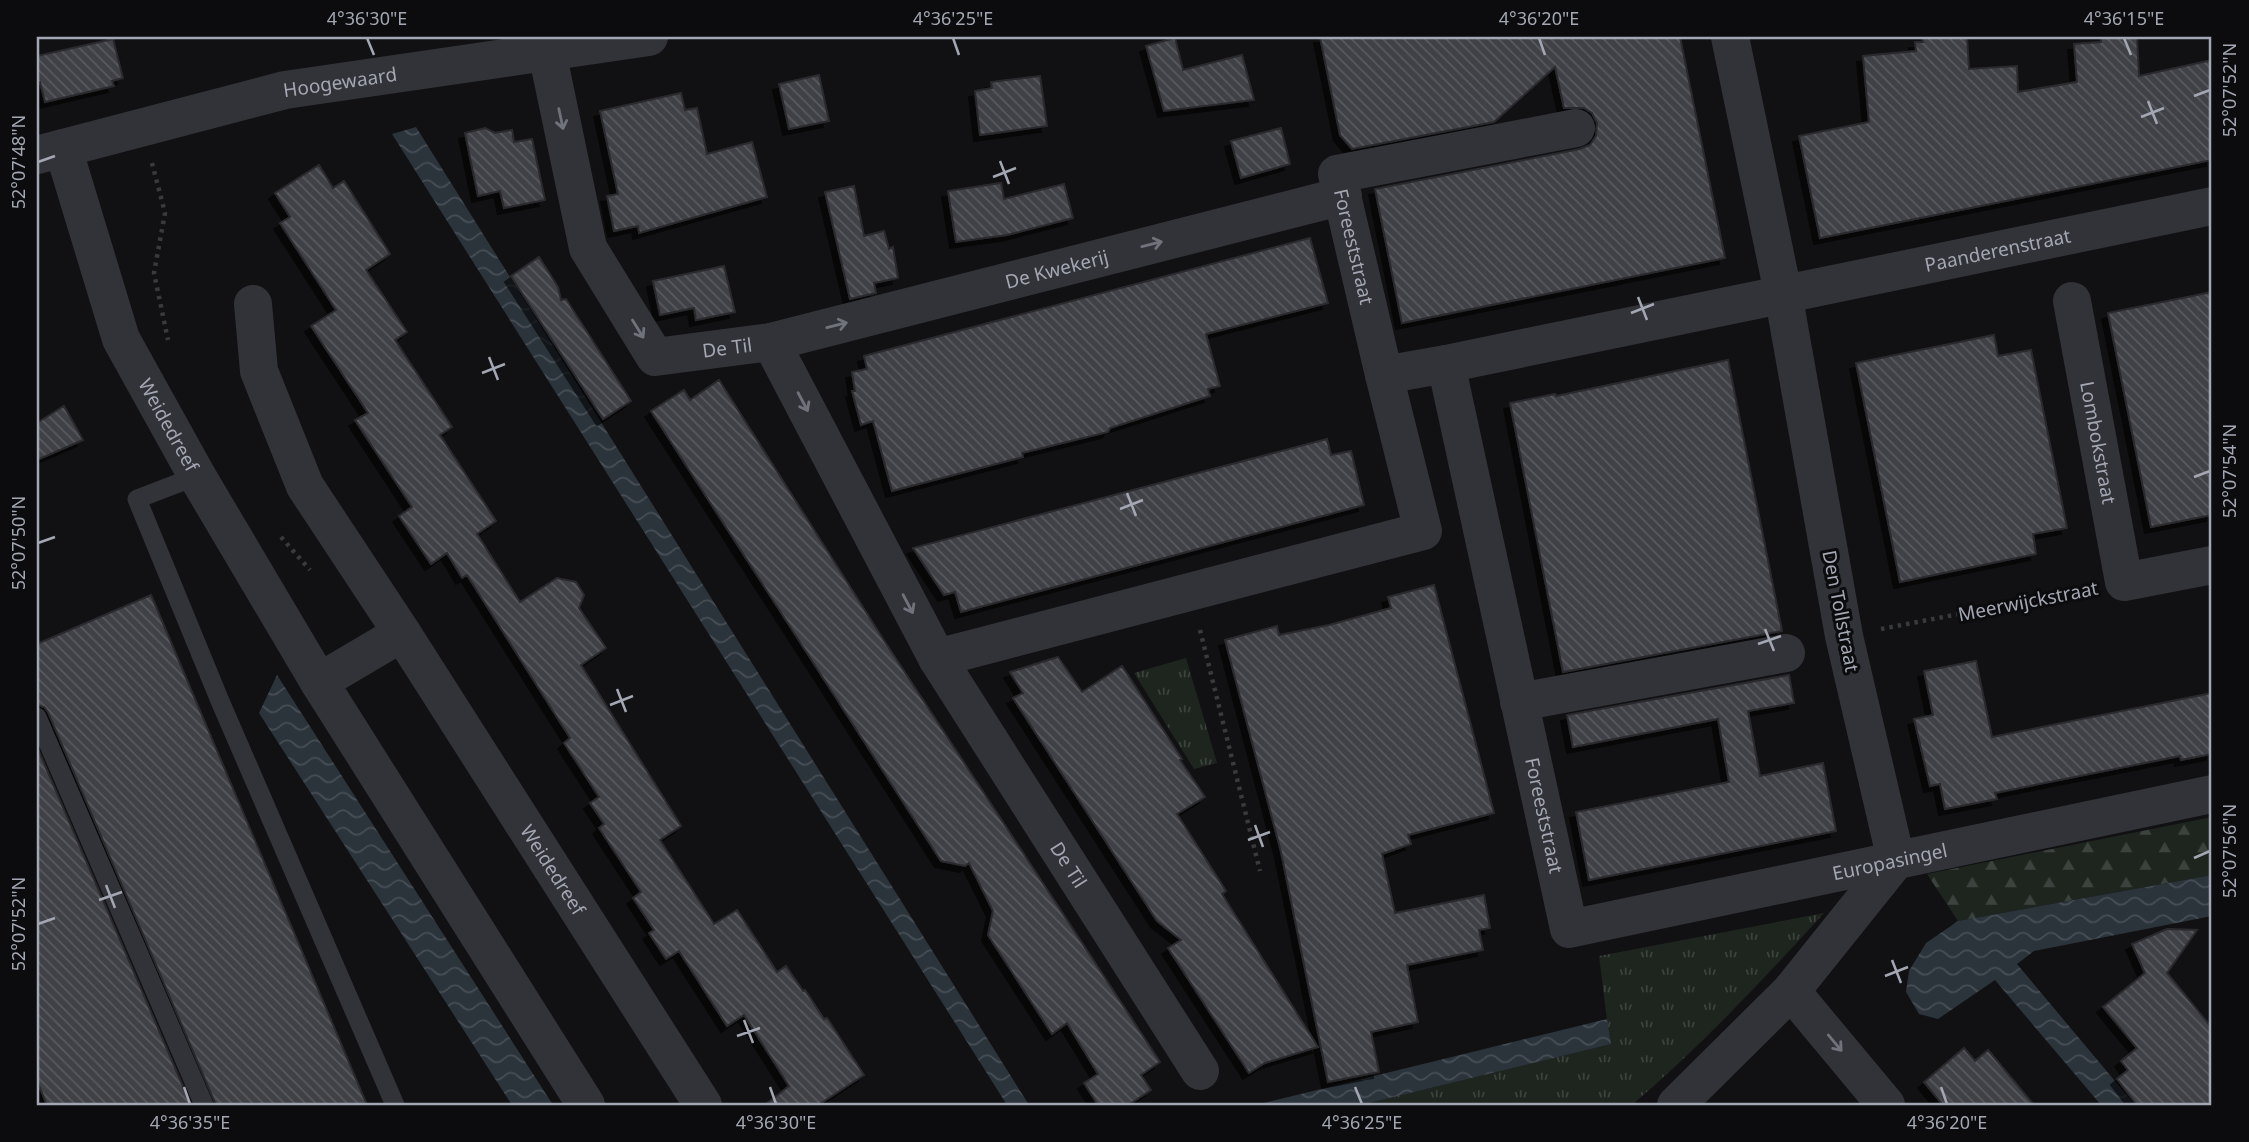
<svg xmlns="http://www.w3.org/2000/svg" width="2249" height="1142" font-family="'Noto Sans',sans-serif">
<defs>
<pattern id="grass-tufts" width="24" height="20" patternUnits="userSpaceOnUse" patternTransform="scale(1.75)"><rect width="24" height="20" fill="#1e251f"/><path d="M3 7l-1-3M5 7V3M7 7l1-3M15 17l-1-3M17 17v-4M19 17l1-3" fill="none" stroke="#3c423d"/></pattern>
<pattern id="forest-firs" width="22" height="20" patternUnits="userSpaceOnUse" patternTransform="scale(1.75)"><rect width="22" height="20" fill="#1e251f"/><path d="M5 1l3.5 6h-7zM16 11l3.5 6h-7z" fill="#3c423d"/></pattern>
<pattern id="water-waves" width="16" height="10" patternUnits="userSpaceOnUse" patternTransform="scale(1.75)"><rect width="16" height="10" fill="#2b333b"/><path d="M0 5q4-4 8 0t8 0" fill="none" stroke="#474e55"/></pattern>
<pattern id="building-back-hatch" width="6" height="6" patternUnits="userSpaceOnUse" patternTransform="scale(1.75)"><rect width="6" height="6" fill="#404146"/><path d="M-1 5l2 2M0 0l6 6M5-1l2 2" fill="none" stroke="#585a5e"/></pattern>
<filter id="shadow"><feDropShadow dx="-6" dy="6" stdDeviation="0" flood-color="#0009"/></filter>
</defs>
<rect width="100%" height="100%" fill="#111113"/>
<path fill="url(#grass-tufts)" d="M1186,658L1217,763L1194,769L1134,673Z
M1824,913C1763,980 1701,1046 1632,1105H1361L1610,1044L1599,956Z"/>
<path fill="url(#forest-firs)" d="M2212,817V875L1958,921L1927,874Z"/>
<path fill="url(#water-waves)" d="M416,127L1029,1105H1007L392,134Z
M277,675L553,1105H512L259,713Z
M2212,875V916L2034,951L2017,964L2135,1105H2101L1995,980L1938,1019L1919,1014L1906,992L1909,971L1926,943L1958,921Z
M1607,1019L1611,1044L1361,1105H1256Z"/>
<path fill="url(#building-back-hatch)" stroke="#2c2b2f" stroke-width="2" filter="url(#shadow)" d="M1320,37H1680L1725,258L1402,323L1375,189L1580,149L1590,145L1596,136L1597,123L1592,113L1584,108H1564L1555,67L1494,122L1352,149L1340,135Z
M1922,37H1967L1969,69L2017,66L2018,92L2077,82L2074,44L2101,42V37H2137L2139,76L2212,60V160L1820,238L1799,136L1869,122L1863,56L1916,51L1915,42H1923Z
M1175,38L1183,70L1242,55L1254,100L1164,111L1146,46Z
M113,39L123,78L112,81L114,86L45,102L40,82H37V56Z
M819,75L829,121L789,129L779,84Z
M1040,76L1047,126L980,135L975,91L992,88L991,82Z
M681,93L685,110L697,108L707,154L752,142L767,197L639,233L638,226L614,231L607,196L618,194L600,111Z
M485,128L495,133L512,130L514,142L532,139L545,200L504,208L500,191L478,196L465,133Z
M1281,128L1290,164L1241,178L1231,141Z
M319,165L333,188L344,181L390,254L366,270L407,332L395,340L452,427L440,435L496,521L477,534L520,602L557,578L576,582L584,595L579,608L606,648L581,665L681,826L660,840L714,924L737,910L777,972L786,966L803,991L805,990L824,1019L827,1018L864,1075L818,1105H765L789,1086L744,1015L727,1026L679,951L666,959L649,933L654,930L633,898L641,892L599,828L604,824L590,803L599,797L564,743L570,738L467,575L462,578L447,553L431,564L399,516L412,507L355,420L368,413L311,326L336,310L280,223L290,217L275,193Z
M1001,183L1004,199L1064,184L1073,218L1007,235L956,242L948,191Z
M854,186L864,236L884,231L889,249L893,247L898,278L874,283L876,293L850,299L825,192Z
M1310,238L1328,303L1206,334L1220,386L1208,389L1210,396L1110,428L1108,432L1022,453L1023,457L892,491L873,421L861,425L852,391H855L852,372L867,369L864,356Z
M539,257L558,287L561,300L566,299L631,401L603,419L511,276Z
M724,266L735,312L696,320L694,308L660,315L653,281Z
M2212,292V515L2151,527L2108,313Z
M1994,335L1998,356L2031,350L2067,528L2033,534L2036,554L1900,582L1856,363Z
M1728,360L1782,631L1563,672L1510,403L1555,394L1556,396Z
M719,380L885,642L1160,1062L1141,1075L1151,1090L1128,1105H1098L1084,1083L1098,1074L1067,1023L1052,1034L988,935L993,911L969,863L965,866L941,861L651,411L684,390L690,400Z
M64,406L83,440L37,460V423Z
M1327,439L1331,455L1351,451L1364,505L961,612L955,592L944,595L913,548Z
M1434,585L1494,813L1408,835L1411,844L1382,854L1395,913L1484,895L1490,928L1479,930L1483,950L1407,965L1418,1022L1371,1032L1379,1072L1328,1082L1281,852L1225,640L1277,626L1279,635L1329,625L1391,608L1388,597Z
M151,595L367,1105H216L48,712L44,707L37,705V644Z
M1058,657L1082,692L1122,666L1182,759L1180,760L1205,797L1177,814L1226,891L1222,894L1318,1047L1265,1063L1249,1073L1168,948L1181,940L1157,921L1013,698L1023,693L1010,672Z
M1976,661L1992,737L2212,693V754L2181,760L2180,756L1995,793L1997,799L1945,809L1940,784L1930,786L1914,719L1933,715L1924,671Z
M1789,675L1794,703L1748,711L1760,776L1823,763L1836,831L1589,880L1576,812L1729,782L1718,719L1573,747L1567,715Z
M37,747L191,1105H47L37,1081Z
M2167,929L2197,930L2167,973L2212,1028V1105H2137L2117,1079L2128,1070L2121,1061L2137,1048L2103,1007L2145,973L2132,944Z
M1964,1048L1975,1061L1988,1050L2034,1105H1943L1924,1082Z"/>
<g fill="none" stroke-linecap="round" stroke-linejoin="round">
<path stroke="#383a3e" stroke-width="4.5" stroke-dasharray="3.5 5" stroke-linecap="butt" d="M152,163L165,213L154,273L168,340
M281,537L310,570
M1881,629L2089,589
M1200,630L1260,871"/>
<path stroke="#323338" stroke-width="19" d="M197,476L137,499L220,701L395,1105
M37,717L204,1105"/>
<g stroke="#323338" stroke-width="38">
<path id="s1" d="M547,52L588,248L655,357L771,342L1343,196"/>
<path id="s2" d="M1576,128L1337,174L1384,375L1446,364L2212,206"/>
<path id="s3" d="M63,148L121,339L197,476L319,682L586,1105"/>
<path id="s4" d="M2072,301L2124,582L2212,565"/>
<path id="s5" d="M253,304L259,371L305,486L402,633L703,1105"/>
<path id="s6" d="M771,342L937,658L1200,1071"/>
<path id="s7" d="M1446,364L1569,929L2212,794"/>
<path d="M937,658L1423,531L1384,375"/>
<path d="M319,682L402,633"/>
<path d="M1519,702L1786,653"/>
<path d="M1791,991L1886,1105"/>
<path d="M1676,1105L1791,991L1896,860L1844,636L1783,293L1730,37"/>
</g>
<path stroke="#323338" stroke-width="38" id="s8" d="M37,155L285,90L649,37"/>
</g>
<defs><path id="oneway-shaft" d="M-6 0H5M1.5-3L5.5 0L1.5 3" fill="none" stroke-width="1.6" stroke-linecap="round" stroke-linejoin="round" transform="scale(1.75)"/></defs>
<g stroke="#70737c">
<use href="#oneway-shaft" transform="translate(561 119) rotate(78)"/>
<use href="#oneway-shaft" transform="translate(1152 244) rotate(-14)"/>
<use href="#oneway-shaft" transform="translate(837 325) rotate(-14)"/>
<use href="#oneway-shaft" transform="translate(638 329) rotate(58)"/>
<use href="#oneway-shaft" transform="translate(803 402) rotate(62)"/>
<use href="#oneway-shaft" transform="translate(908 604) rotate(62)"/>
<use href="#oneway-shaft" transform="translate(1835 1043) rotate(50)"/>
</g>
<path fill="none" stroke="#a3a7b3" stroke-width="2.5" d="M367,38L374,55M953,38L959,55M1539,38L1545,55M2124,38L2131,55M2194,96L2210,90M2148,101L2157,124M2141,117L2164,108M1000,161L1009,184M38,162L55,156M993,177L1016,168M1638,297L1647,320M1631,313L1654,304M489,357L498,380M482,373L505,364M2194,477L2210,471M1127,493L1136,516M1120,509L1143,500M38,543L55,537M1765,629L1774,651M1758,644L1781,636M617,689L626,712M610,705L633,696M1255,825L1263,847M1248,840L1270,832M2194,858L2210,851M106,885L115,908M99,900L122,892M38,924L55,918M1892,960L1901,983M1885,976L1908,967M744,1020L753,1043M737,1036L760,1028M184,1087L190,1104M770,1087L776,1104M1355,1087L1362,1104M1941,1087L1947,1104"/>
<g text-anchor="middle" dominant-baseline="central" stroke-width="6" stroke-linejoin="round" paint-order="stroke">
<g font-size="19" fill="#a3a7b3" stroke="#0c0c0e">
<text stroke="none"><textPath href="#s8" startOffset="312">Hoogewaard</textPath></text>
<text stroke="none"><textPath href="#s2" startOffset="318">Foreeststraat</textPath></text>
<text stroke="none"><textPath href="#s2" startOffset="1076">Paanderenstraat</textPath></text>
<text stroke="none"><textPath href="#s1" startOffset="740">De Kwekerij</textPath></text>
<text stroke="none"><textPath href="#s1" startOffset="401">De Til</textPath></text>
<text stroke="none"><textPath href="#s3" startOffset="298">Weidedreef</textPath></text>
<text stroke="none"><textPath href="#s4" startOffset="144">Lombokstraat</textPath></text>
<text transform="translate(2028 601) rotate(-11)">Meerwijckstraat</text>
<text transform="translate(1841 611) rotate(79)">Den Tollstraat</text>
<text stroke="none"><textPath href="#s7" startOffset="462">Foreeststraat</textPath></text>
<text stroke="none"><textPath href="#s7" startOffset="906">Europasingel</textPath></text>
<text stroke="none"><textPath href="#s6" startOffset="602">De Til</textPath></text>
<text stroke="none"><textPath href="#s5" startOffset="648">Weidedreef</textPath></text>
</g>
</g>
<rect width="2249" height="1142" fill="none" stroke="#0c0c0e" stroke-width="77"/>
<rect x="38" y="38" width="2172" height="1066" fill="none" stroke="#a3a7b3" stroke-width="2.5"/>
<g font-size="18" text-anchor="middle" fill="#a3a7b3">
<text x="367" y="25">4°36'30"E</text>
<text x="953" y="25">4°36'25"E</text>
<text x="1539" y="25">4°36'20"E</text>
<text x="2124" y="25">4°36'15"E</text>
<text transform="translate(2230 90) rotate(-90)" y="6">52°07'52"N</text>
<text transform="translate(19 162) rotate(-90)" y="6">52°07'48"N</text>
<text transform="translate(2230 471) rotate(-90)" y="6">52°07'54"N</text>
<text transform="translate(19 543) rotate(-90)" y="6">52°07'50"N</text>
<text transform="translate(2230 851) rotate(-90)" y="6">52°07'56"N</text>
<text transform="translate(19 924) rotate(-90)" y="6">52°07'52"N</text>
<text x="190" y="1129">4°36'35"E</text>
<text x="776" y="1129">4°36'30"E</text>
<text x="1362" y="1129">4°36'25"E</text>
<text x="1947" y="1129">4°36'20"E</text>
</g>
</svg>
